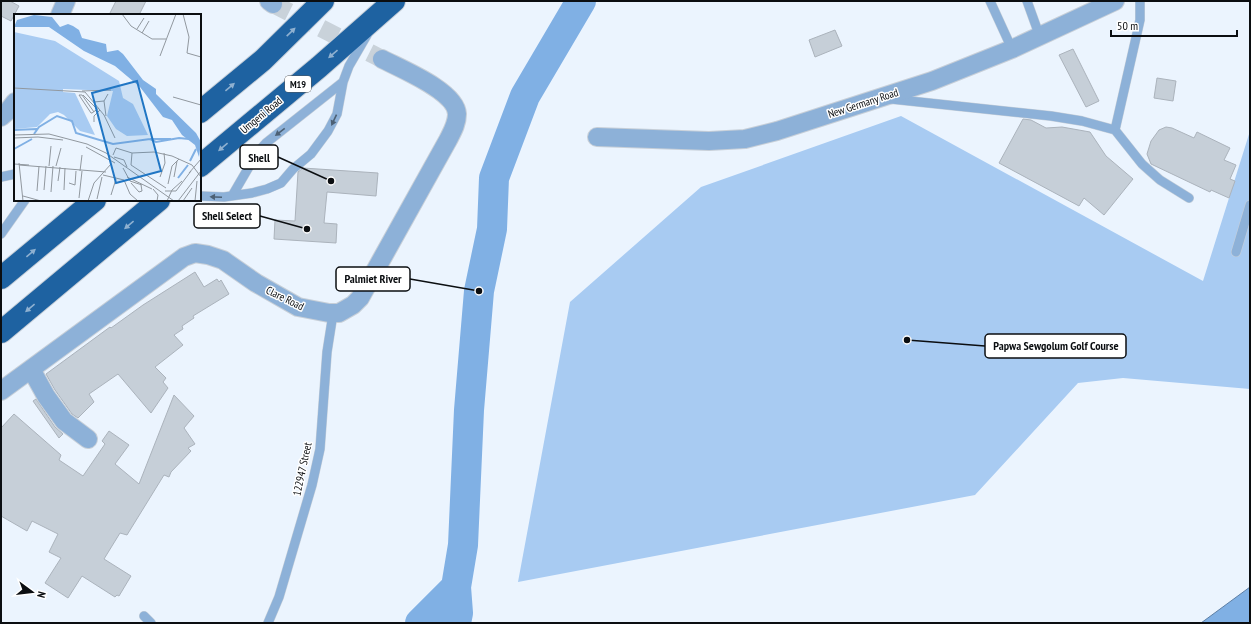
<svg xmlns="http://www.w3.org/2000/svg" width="1251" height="624" font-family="'PT Sans Narrow',sans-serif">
<rect width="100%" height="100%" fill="#ebf4fe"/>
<path fill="#a8cbf2" d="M901,116L1203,281L1250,131V389L1123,378L1078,383L975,495L518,582L570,302L701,187Z"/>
<path fill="#80b0e4" stroke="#5d7fa5" d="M1250,587V623H1201Z"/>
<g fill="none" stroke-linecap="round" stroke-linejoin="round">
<path stroke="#80b0e4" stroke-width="30" d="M420,623L456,587L463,545L469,410L479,291L492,229L494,178L525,96L581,1
M456,623L458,613L456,587"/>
</g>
<path fill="#c6cfd8" stroke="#abb3bc" d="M1,1H10L19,6L11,21L1,16Z
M116,1H146L139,15H109Z
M835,30L842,46L815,57L809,40Z
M1073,49L1099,101L1086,107L1059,55Z
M1157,78L1176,81L1173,101L1154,98Z
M1023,119L1031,120L1046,128L1062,127L1090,132L1106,156L1133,179L1104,215L1084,198L1079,206L999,163Z
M1166,127L1172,128L1194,138L1197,132L1230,148L1224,160L1236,165L1230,179L1235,181L1229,198L1211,190L1210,192L1151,164L1147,154L1151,141L1159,130Z
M303,168L378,173L376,196L327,192L324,223L337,224L336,243L274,239L275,220L295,221L298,172Z
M195,272L204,287L217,279L219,282L221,280L229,294L193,316L194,318L182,326L183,329L174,335L183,345L155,367L166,378L163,382L168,388L151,413L118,374L89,394L94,402L78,418L72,414L55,390L46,374L110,327L111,328L143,305Z
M174,395L194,416L184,428L195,444L188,448L191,451L171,472L169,477L164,475L127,535L120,533L104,559L131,576L119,596L117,595L115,597L82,576L68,598L45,583L61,558L49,552L58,534L32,521L27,531L1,516V428L14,414L61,455L59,460L83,476L105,444L102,441L109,431L129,445L115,464L139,484Z
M36,399L55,427L63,434L59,438L33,401Z"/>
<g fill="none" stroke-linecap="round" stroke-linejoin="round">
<path stroke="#c9d2da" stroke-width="18" stroke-dasharray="18 9" stroke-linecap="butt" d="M273,4L382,59"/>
<g stroke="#c7cfd8" stroke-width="10">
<path id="service" d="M990,1L1012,49
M1027,1L1040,37
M1140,1V20L1115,130L1142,164L1160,180L1189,198
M891,99L1051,116L1082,121L1115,130
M1,177L15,174
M200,196L224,197L252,193L267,189L281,183L293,169L311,154L328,131L337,114L343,82L349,66L367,35
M232,196L257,153L266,143L343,82
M1,234L25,200
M1236,252L1250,205
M144,616L151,623
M268,623L279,597L312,485L320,449L327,352L333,314"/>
</g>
<g stroke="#c7cfd8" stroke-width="20">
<path id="minor" d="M269,1L273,4
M60,15L66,1
M1,117L8,111L15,102
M597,137L709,141L745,139L777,131L932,81L1012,49L1115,1
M31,369L46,396L64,421L88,439
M1,391L184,257L195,253L208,255L223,260L256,283L298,307L329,313H339L353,305L360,298L448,140C452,132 457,124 457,114C456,91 401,69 382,59"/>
</g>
<g stroke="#c7cfd8" stroke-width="24">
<path id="motorway" d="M200,112L263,60L323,1
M200,166L319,67L394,1
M1,278L95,200
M1,332L159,200"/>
</g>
<use href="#service" stroke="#8db1d8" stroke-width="9"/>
<use href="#minor" stroke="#8db1d8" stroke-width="18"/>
<use href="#motorway" stroke="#1e62a1" stroke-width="22"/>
</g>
<defs><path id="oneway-solid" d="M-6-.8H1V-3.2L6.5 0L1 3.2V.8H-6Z"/></defs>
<g fill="#8eb0d0">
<use href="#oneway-solid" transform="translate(291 32) rotate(-44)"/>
<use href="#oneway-solid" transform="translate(333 54) rotate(139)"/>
<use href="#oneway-solid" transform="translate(230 87) rotate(-40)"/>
<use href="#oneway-solid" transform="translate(223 147) rotate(140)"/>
<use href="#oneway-solid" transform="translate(129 225) rotate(140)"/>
<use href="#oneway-solid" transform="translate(31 253) rotate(-40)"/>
<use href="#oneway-solid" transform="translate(30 308) rotate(140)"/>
</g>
<g fill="#4c6074">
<use href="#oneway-solid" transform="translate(334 120) rotate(115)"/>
<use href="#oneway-solid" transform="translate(280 132) rotate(142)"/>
<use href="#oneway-solid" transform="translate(216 197) rotate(-178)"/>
</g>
<g text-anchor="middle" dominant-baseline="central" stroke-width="3" stroke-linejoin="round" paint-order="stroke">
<rect fill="#fff" stroke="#545658" stroke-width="1" x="285" y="76" width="26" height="16" rx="3"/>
<g font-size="10" font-weight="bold" fill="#0b0e11">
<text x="298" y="84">M19</text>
</g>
<g font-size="11" fill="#0b0e11" stroke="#fff">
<text transform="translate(863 103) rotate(-18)">New Germany Road</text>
<text transform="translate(261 115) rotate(-40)">Umgeni Road</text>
<text transform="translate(285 298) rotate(26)">Clare Road</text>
<text transform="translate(302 469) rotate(-78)">122947 Street</text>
</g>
</g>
<g transform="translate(14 14)">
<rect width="187" height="187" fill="#ebf4fe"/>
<path d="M0,18L41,27L105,67L109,84L119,90L134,121L113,122L102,115L93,102L99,77L49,75V78L61,79L81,121L66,117L50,101L44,98L36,100L23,113L0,115Z" fill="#a8cbf2"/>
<path d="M20,1L38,3L46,13L54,10L59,12L65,16L68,24L92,30L93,38L104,36L109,40L129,66L142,75V80L182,119L187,128L185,143L181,131L168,121L158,106L149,103L126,73L101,52L70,37L35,13H0L3,6Z" fill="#80b0e4"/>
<path fill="none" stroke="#80b0e4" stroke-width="2" d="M0,116L23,115M20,120L25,113L43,102L58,107L62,119L99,130L136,125L142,128L165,124L175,125M136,125H157M0,135L18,125M176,147L182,135M164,164L174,151"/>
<path fill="none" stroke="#91989f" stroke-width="1" d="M108,0L117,12L138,25H152M169,0L175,23L173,39L187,43M123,15L130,4M128,19L135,7M146,42L162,0M0,74L71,78L90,101L101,124M68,77L97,76M69,81L83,95M159,83L187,91M90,87L92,102M80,88L90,87L94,80M80,98L68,81H65L77,99H78L85,94M80,108V102L86,96M0,121L35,120L73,130L92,139L160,187M0,124L24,123L49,126M72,133L101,149M118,139L140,138L158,142L178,151L187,163M118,139L117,151L152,174M99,141L102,134L118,139M100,143L110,146L113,153M5,149L9,187M0,150L15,151M5,151L92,158M35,152L37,132M42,152L47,134M109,154L116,167L128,171M66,157L68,141M175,159L187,145M89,161L110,166L116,180L124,187M113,163L138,175M146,163L151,149L150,139M160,163L163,147M44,167L46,153M55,169L61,171L62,157M117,169L125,178L128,177L127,171M154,170L158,152L165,145M139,175L144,181L143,187M30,176L32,152M50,176L51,154M23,177L25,152M151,177H162L177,157M37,178L39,152M97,181L102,165M9,182L27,187M65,184L68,157M83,185L88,163M74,187L80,169L97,150M153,187L158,176L168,167M164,187L187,157M169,187L178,174M181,187L183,167"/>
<path fill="#2076c4" fill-opacity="0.15" stroke="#2076c4" stroke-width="2" d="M123,67L147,157L102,169L78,79Z"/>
<rect width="187" height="187" fill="none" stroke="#0b0e11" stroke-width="2"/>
</g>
<path fill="none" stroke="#0b0e11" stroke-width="1.5" d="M331 181L278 157M307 229L260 216M479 291L410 279M907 340L985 346"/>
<g fill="#0b0e11" stroke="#fff" stroke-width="1.5">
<circle cx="331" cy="181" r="4"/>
<circle cx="307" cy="229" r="4"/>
<circle cx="479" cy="291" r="4"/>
<circle cx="907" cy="340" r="4"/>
</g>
<g fill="#fff" stroke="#0b0e11" stroke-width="1.5">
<rect x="240" y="145" width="38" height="24" rx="4"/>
<rect x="194" y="204" width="66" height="24" rx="4"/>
<rect x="336" y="267" width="74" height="24" rx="4"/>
<rect x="985" y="334" width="141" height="24" rx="4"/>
</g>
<g font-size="12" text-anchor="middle" font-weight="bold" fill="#0b0e11">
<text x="259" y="162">Shell</text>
<text x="227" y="220">Shell Select</text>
<text x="373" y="283">Palmiet River</text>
<text x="1056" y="350">Papwa Sewgolum Golf Course</text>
</g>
<rect width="1251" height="624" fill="none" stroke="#0b0e11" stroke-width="4"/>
<g transform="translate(32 592) rotate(105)" stroke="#ffffff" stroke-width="3" paint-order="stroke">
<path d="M0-3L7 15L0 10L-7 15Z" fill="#0b0e11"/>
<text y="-6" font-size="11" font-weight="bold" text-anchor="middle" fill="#0b0e11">N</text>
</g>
<path d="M1111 30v6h126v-6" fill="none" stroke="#0b0e11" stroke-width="2"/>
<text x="1117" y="30" font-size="12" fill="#0b0e11" stroke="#ffffff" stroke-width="3" paint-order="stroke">50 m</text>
</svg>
